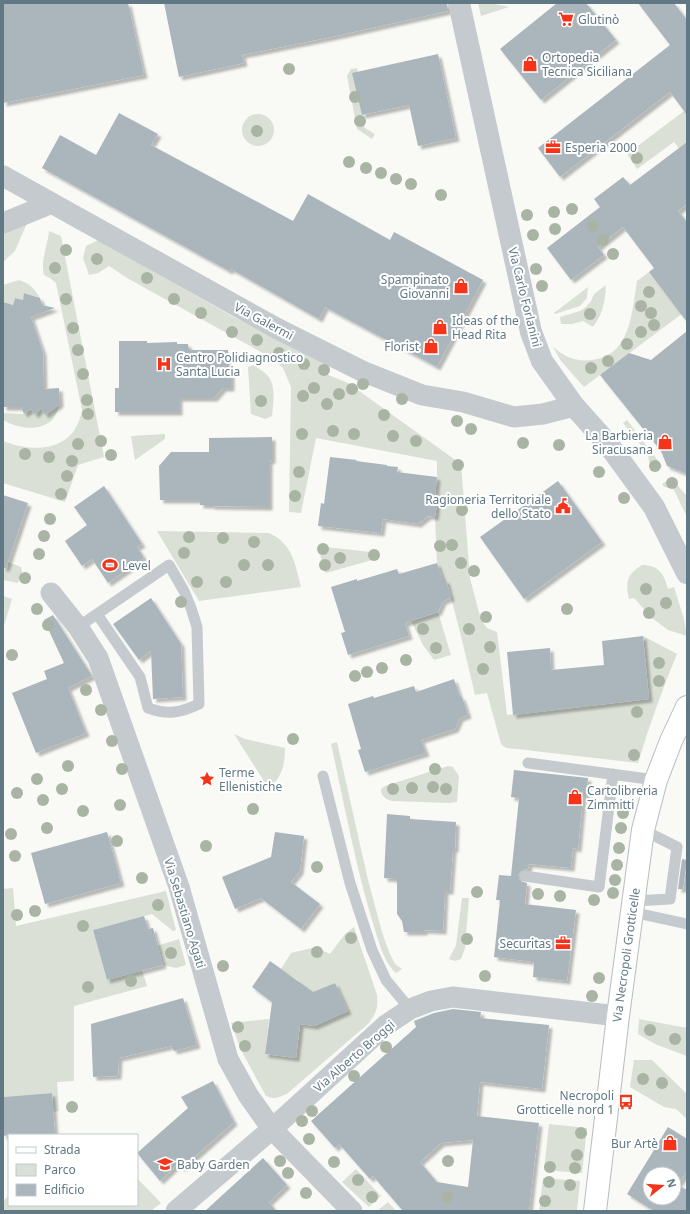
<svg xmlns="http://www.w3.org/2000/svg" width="690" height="1214" font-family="'Noto Sans',sans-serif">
<defs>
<filter id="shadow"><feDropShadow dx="3.5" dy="3.5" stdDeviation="1" flood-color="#0004"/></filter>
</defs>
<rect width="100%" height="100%" fill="#f9f9f6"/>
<path fill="#dae0d5" d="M478,3H490L509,7L481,16Z
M357,68L358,72L353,74L365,128L375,134L372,139L357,129L347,76L351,69Z
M684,111L687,115V158L674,142L637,169L627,154Z
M242 130a16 16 0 1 1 32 0a16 16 0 1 1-32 0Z
M27,223L15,251L3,262V228Z
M49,231L61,236L104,457L78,465L65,502L3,483V441C36,454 75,451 82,410L56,283L50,278L44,275C40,260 48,246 49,231Z
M98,240L230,315L329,364L326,374L348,383L461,464L470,578L481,620L487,628L497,632L507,715L649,699L643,636L677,654C662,690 649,726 638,763L517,749L506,748L501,744L487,693L475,695C466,656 457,618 446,580H443L437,563L435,517L438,496H435L437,477V461L316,438L301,513L289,512L291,387L283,368L270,357L127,278L109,266L98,273L89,275L83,258L86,246Z
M649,272L672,302L687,310L584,387L561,361L553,347C565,357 576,362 592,360C631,356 632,311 637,281Z
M19,280C30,284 34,288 40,298L25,293L23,300L15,298L13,305L3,302V285Z
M606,285C605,301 603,314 593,327L583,321L572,324H561L560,317L580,311L586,307L591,301L594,294Z
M588,287L587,298L580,306L555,314L554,313Z
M253,365C258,368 263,371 266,374C277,384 273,403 272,416L265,419L251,414L248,367Z
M60,404C58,409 56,415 53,419C40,433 17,428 3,420V413L24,414L31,409L35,415L41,408L45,415Z
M627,420L662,466L657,471L649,462L648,454L623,423Z
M165,434V439L135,460L131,436Z
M671,478L687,496V517L673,488L664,487L662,484Z
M157,531L269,533C293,544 295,564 301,587L199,601Z
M326,547L370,552L372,560L326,573L323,570L320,553Z
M3,560L21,567L22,572L18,583L3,580Z
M642,565C659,565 664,574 668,589L674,587L684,619L687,636L668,630L652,618L634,598L629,599C625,582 627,574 642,565Z
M3,596L12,599L3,629Z
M438,612L451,655L434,660L423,645L411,621Z
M234,734L245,739L285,748C285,766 282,776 269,789Z
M337,742L368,880L382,932L389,952L395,964L402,969L396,973C382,960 378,938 372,920C355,863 344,803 331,744Z
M448,766L453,767L459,776L457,802L450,803L392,801C386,799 381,797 381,789L385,786Z
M13,888L16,926L166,891L176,930L173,931L152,914L93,930L107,980L142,970L147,986L74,1006V1081L57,1082L59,1111L53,1112L52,1093L3,1097V889Z
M462,898H469L465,948L461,959L455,961L449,959L456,945Z
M354,927L377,995C378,1008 377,1012 369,1023L288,1093C280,1097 275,1100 266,1096L241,1050L231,1023L269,1019L265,1054L296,1058L300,1024L314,1026L347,1011L335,983L303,997L297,984L299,981L281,969L291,953L316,947L330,954L345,934Z
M179,939L186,965L176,968L163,965L157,946Z
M639,1019L687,1028V1056L655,1044L638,1034Z
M634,1060H652L687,1094V1119L676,1109L664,1107L630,1087Z
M549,1124L587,1128L582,1173L544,1170Z
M356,1169L381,1196L369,1207L342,1182Z
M137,1178L161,1203L151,1211H3V1201L9,1196V1205H137Z
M543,1178L580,1181L577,1211H539Z
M388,1202L396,1211H377Z"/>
<path fill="#aab6bc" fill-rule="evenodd" filter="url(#shadow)" d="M3,3H128L144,75L3,103Z
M164,3H447L448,11L336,36L242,55L244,63L179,77Z
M557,3H586L616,40L541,100L500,49Z
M638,3H674L687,20V115L670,92L560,177L538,148L670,45Z
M438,54L456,138L418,146L409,105L362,115L352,73Z
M119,113L158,134L151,145L293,221L308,194L390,240L394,232L483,280L437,367L325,307L319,319L231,269L229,271L42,168L60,135L96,155Z
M687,142V204L678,211L687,222V322L649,272L654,268L623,227L598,247L604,255L571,280L547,248L600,207L594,199L623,177L630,185Z
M24,293L40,298L42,305L55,308L31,317L43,352L44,389L59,388L60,404L45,415L41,408L35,415L31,409L24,414L21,407H3V302L13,305L15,298L23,300Z
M687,331V474L667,466L661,451L600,375L629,353L651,360Z
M119,341H147V343L177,342V344H188L189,350H228V369H231V388H223L214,398H179V412H115V388H119Z
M272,437V460L269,461V507L211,506V505H200V500H160L159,466L171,452H209V438Z
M330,457L357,460L356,461L387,465V466L398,467L397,472L437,477L435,496H438L435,517L428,516L418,524L383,519L381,533L318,526L321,503L324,504Z
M558,481L602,542L524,599L480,537Z
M104,486L142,544L137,547L144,558L108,583L92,559L82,566L65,541L87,525L74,507Z
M3,495L28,503L6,568H3Z
M437,563L443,580H446L451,598L443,601L438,612L405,623L409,636L348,655L341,633L345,632L331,587L357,579V581L397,569L399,574Z
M151,598L181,644L183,697L153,699L151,651L139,660L113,624Z
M53,615L92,676L68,688L86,733L36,753L12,693L47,679L44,671L64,663L44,620Z
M643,636L649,699L513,715L507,652L550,648L551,670L604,665L602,641Z
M454,679L460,697H462L468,715L460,718L455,729L421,740L426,753L365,772L358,750L361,749L348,704L373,696L374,698L414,686L416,692Z
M514,770L588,778L586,798L583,797L578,849L573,848L571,868L529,864L528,869L522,870L518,875L520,881L527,883L525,904L576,910L567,981L533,977L534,962L494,957L500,900H496L499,875L511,876L519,798L511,797Z
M387,814L410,816V819L456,822L455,849H453L450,891H445L443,931L424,930V932H404L402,921L397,914V879L384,878Z
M107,832L121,883L45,904L31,853Z
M275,832L304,836L300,871L291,882L320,904L301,929L261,898L235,909L222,877L271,857Z
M682,859L687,860L683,889H678Z
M144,916L148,929L153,928L163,965L107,980L93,930Z
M270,961L313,992L335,983L348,1011L314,1026L300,1024L296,1058L265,1054L272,1002L252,987Z
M183,998L197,1045L174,1051L171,1046L119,1058L118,1076L93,1077L91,1024Z
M453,1009L481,1012L480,1018L549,1025L542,1089L480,1082L477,1116L539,1123L529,1211H403L373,1176L370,1179L339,1144L335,1148L311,1121L416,1027L414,1021L434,1013ZM473,1140L468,1187L437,1182L420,1162L441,1143Z
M213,1081L234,1122L182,1168L178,1164L160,1181L137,1153L188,1108L181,1097Z
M52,1093L55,1135H9L3,1136V1097Z
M668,1127L687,1139V1170L678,1185L687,1190V1211H654L627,1194ZM650,1174H674V1198H650Z
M263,1158L287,1185L269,1202L276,1211H205Z"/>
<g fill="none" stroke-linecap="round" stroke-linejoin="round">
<g stroke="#b6bec2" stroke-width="24">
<path id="secondary" d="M595,1211L618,1016L643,830L656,780L671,741L687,707"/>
</g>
<path stroke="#c4cacd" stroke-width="11" d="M78,627L97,614L140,677L148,708C168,715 180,713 199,704L197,627L191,608L184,591L169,565L97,614
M528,763L656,780
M323,776L350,883L372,950L386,980L410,1009
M525,876L599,887L613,774
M634,901L670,899L677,847L643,830
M632,912L687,924"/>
<path stroke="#c4cacd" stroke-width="21" d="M3,176L278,329L362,371L422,395L463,402L514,417L543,414L574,406
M3,223L52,203
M51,593L78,627L98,658L179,887L228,1059L248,1095L272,1129L352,1211
M176,1211L272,1129L386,1025L410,1009L431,1001L453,997L618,1016"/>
<path stroke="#c4cacd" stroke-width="22" d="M459,3L531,332L542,361L574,406L608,444L654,507L687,573"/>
<use href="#secondary" stroke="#fff" stroke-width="22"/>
</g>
<g fill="#aab4a4">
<circle cx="289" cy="69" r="6"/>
<circle cx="355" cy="97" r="6"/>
<circle cx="360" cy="121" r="6"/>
<circle cx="257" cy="131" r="6"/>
<circle cx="637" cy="158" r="6"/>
<circle cx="349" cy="162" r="6"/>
<circle cx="366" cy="168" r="6"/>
<circle cx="381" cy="173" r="6"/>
<circle cx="396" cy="179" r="6"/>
<circle cx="411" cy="184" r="6"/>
<circle cx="441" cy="195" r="6"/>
<circle cx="572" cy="209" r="6"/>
<circle cx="554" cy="212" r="6"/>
<circle cx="527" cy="215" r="6"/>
<circle cx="593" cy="226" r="6"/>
<circle cx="555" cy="229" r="6"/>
<circle cx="533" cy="235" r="6"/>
<circle cx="603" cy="240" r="6"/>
<circle cx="66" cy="250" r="6"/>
<circle cx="613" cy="254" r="6"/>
<circle cx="97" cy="259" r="6"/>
<circle cx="55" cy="268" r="6"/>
<circle cx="536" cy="269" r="6"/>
<circle cx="147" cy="278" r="6"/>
<circle cx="542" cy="286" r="6"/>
<circle cx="649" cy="292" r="6"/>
<circle cx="66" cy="299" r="6"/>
<circle cx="174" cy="299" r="6"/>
<circle cx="641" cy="306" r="6"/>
<circle cx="201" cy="313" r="6"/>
<circle cx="651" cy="313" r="6"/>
<circle cx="590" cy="314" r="6"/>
<circle cx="654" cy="325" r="6"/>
<circle cx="73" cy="328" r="6"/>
<circle cx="232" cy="332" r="6"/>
<circle cx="641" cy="332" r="6"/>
<circle cx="257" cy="340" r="6"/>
<circle cx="627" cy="344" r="6"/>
<circle cx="78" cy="350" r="6"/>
<circle cx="279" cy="353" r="6"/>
<circle cx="608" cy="361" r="6"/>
<circle cx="304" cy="364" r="6"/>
<circle cx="591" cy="368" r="6"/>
<circle cx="324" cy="370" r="6"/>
<circle cx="83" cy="374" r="6"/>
<circle cx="363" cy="384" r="6"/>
<circle cx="314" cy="388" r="6"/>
<circle cx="352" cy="389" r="6"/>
<circle cx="339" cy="394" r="6"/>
<circle cx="303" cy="396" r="6"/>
<circle cx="402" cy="399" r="6"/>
<circle cx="87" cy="400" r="6"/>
<circle cx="261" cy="401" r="6"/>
<circle cx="327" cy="404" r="6"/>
<circle cx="88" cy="414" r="6"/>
<circle cx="384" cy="415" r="6"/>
<circle cx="457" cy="421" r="6"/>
<circle cx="471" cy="429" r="6"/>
<circle cx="333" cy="431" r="6"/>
<circle cx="302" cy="434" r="6"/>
<circle cx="354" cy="434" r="6"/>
<circle cx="393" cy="436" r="6"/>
<circle cx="101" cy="441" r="6"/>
<circle cx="416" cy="441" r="6"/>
<circle cx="523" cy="443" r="6"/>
<circle cx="78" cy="444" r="6"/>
<circle cx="559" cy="445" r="6"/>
<circle cx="25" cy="454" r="6"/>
<circle cx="111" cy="455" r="6"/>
<circle cx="49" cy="457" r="6"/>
<circle cx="72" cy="461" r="6"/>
<circle cx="458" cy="465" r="6"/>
<circle cx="655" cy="466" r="6"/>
<circle cx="299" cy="472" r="6"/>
<circle cx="599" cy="472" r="6"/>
<circle cx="67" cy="476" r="6"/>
<circle cx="672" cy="483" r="6"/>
<circle cx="61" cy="494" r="6"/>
<circle cx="295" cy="496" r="6"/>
<circle cx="624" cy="498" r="6"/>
<circle cx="462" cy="510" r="6"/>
<circle cx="50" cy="519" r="6"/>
<circle cx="44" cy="536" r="6"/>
<circle cx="189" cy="537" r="6"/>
<circle cx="223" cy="538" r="6"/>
<circle cx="254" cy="542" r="6"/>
<circle cx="452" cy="545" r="6"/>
<circle cx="440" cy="546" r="6"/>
<circle cx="323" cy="549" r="6"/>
<circle cx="184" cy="553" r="6"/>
<circle cx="39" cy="554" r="6"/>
<circle cx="374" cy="555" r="6"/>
<circle cx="340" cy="558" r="6"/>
<circle cx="461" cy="563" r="6"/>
<circle cx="244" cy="565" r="6"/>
<circle cx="268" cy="565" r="6"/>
<circle cx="325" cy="565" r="6"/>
<circle cx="474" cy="571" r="6"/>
<circle cx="25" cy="578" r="6"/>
<circle cx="197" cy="582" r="6"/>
<circle cx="226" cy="582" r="6"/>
<circle cx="646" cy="589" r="6"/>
<circle cx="181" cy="602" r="6"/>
<circle cx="666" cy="603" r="6"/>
<circle cx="37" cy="609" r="6"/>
<circle cx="567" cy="609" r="6"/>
<circle cx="649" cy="613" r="6"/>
<circle cx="486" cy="617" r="6"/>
<circle cx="48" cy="625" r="6"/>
<circle cx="423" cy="629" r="6"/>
<circle cx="469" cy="629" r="6"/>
<circle cx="490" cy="647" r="6"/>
<circle cx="436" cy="648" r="6"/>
<circle cx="12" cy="655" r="6"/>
<circle cx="406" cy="660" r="6"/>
<circle cx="659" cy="663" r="6"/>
<circle cx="382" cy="668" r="6"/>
<circle cx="483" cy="669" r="6"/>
<circle cx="367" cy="672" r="6"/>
<circle cx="355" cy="676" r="6"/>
<circle cx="659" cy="681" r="6"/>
<circle cx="86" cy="690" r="6"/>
<circle cx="101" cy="710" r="6"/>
<circle cx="637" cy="712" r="6"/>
<circle cx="293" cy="739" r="6"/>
<circle cx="112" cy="741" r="6"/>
<circle cx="634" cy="755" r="6"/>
<circle cx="68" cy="766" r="6"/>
<circle cx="122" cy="769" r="6"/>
<circle cx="435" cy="769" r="6"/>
<circle cx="37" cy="779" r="6"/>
<circle cx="260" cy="787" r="6"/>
<circle cx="433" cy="787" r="6"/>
<circle cx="412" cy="788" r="6"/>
<circle cx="62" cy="789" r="6"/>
<circle cx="393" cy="789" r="6"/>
<circle cx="446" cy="789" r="6"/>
<circle cx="17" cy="793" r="6"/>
<circle cx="43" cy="800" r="6"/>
<circle cx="120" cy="805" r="6"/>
<circle cx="253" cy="809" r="6"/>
<circle cx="83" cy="811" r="6"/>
<circle cx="623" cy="813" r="6"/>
<circle cx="47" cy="828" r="6"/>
<circle cx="621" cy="828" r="6"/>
<circle cx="11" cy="834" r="6"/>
<circle cx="117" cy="841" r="6"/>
<circle cx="206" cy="846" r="6"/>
<circle cx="619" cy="848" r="6"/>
<circle cx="15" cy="856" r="6"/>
<circle cx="617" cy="865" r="6"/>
<circle cx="317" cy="867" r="6"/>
<circle cx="142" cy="878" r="6"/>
<circle cx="615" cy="880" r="6"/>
<circle cx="477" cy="892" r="6"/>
<circle cx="613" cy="893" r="6"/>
<circle cx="538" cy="894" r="6"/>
<circle cx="560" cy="896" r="6"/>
<circle cx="594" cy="900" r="6"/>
<circle cx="158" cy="905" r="6"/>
<circle cx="35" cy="911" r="6"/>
<circle cx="17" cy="915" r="6"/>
<circle cx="83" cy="926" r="6"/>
<circle cx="351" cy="938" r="6"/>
<circle cx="467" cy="939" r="6"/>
<circle cx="317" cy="952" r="6"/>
<circle cx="171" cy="953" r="6"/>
<circle cx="223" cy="966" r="6"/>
<circle cx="485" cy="976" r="6"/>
<circle cx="599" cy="978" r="6"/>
<circle cx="131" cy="981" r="6"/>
<circle cx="88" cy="987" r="6"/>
<circle cx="592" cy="996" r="6"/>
<circle cx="238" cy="1027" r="6"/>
<circle cx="650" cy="1030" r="6"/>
<circle cx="675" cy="1039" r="6"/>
<circle cx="245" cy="1046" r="6"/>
<circle cx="386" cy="1047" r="6"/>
<circle cx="354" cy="1076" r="6"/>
<circle cx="643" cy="1079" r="6"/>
<circle cx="662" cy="1083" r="6"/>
<circle cx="72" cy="1107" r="6"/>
<circle cx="312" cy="1111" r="6"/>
<circle cx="302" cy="1121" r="6"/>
<circle cx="581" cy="1133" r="6"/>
<circle cx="309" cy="1139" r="6"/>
<circle cx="577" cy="1155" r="6"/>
<circle cx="280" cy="1161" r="6"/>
<circle cx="448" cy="1161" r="6"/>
<circle cx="334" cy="1162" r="6"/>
<circle cx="550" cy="1167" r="6"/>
<circle cx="575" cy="1168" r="6"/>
<circle cx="288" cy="1173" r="6"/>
<circle cx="358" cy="1180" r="6"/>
<circle cx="549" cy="1182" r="6"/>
<circle cx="570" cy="1185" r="6"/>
<circle cx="306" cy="1193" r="6"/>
<circle cx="372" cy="1197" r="6"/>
<circle cx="447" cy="1197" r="6"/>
<circle cx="545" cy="1201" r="6"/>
</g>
<defs>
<g id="supermarket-bare" transform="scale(1.2)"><path d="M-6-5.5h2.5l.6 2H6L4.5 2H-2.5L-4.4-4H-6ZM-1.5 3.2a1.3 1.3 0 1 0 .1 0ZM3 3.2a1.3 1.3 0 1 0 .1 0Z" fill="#f6341a" stroke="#fff" stroke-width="2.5" paint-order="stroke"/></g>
<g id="shop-bare" transform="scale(1.2)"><path d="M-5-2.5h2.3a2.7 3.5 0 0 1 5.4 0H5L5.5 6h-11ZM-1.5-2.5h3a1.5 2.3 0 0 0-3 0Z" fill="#f6341a" stroke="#fff" stroke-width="2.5" paint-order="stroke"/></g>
<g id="office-bare" transform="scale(1.2)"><path d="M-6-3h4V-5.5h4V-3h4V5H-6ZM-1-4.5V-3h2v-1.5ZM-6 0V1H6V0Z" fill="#f6341a" stroke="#fff" stroke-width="2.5" paint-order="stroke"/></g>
<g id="hospital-bare" transform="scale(1.2)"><path d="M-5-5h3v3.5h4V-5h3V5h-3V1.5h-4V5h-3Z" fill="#f6341a" stroke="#fff" stroke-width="2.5" paint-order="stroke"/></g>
<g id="civic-bare" transform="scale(1.2)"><path d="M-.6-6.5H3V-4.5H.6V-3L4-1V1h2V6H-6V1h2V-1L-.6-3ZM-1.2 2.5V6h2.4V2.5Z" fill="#f6341a" stroke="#fff" stroke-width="2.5" paint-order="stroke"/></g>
<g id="stadium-bare" transform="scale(1.2)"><path d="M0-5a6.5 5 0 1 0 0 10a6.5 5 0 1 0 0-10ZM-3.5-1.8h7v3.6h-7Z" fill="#f6341a" stroke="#fff" stroke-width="2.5" paint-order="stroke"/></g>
<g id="sight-bare" transform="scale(1.2)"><path d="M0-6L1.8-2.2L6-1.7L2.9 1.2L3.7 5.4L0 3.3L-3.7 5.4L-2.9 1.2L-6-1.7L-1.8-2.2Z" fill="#f6341a" stroke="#fff" stroke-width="2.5" paint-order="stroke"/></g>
<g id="bus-bare" transform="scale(1.2)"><path d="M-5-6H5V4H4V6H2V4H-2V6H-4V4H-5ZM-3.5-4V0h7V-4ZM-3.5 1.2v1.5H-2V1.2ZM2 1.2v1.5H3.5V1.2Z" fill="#f6341a" stroke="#fff" stroke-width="2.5" paint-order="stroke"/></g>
<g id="school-bare" transform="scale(1.2)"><path d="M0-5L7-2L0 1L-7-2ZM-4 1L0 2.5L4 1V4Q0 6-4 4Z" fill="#f6341a" stroke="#fff" stroke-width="2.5" paint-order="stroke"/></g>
</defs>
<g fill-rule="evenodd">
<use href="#supermarket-bare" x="566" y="19"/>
<use href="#shop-bare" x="530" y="64"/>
<use href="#office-bare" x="553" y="147"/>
<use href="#shop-bare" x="461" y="286"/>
<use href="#shop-bare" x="440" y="327"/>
<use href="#shop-bare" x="431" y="346"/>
<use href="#hospital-bare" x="164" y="364"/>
<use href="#shop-bare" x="665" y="442"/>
<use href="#civic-bare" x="563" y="506"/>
<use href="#stadium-bare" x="110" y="565"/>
<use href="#sight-bare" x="207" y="779"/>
<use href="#shop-bare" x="575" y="797"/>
<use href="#office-bare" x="563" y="943"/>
<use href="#bus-bare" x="626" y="1102"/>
<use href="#shop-bare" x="670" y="1143"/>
<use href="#school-bare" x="165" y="1164"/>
</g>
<g text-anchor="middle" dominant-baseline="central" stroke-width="4" stroke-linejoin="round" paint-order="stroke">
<g font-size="12" fill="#617985" stroke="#fff" text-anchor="start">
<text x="578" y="19">Glutinò</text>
<text x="542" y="57">Ortopedia<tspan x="542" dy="14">Tecnica Siciliana</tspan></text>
<text x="565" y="147">Esperia 2000</text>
<text x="449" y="279" text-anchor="end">Spampinato<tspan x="449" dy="14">Giovanni</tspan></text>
<text x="452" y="320">Ideas of the<tspan x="452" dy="14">Head Rita</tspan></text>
<text x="419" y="346" text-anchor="end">Florist</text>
<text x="176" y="357">Centro Polidiagnostico<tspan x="176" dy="14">Santa Lucia</tspan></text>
<text x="653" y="435" text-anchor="end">La Barbieria<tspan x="653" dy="14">Siracusana</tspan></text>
<text x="551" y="499" text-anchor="end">Ragioneria Territoriale<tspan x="551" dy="14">dello Stato</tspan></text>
<text x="122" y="565">Level</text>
<text x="219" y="772">Terme<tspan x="219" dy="14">Ellenistiche</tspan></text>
<text x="587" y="790">Cartolibreria<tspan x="587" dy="14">Zimmitti</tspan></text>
<text x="551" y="943" text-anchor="end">Securitas</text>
<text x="614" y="1095" text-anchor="end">Necropoli<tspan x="614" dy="14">Grotticelle nord 1</tspan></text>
<text x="658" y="1143" text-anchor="end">Bur Artè</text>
<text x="177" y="1164">Baby Garden</text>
</g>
<g font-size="12" fill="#617985" stroke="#fff">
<text transform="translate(525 297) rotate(76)">Via Carlo Forlanini</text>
<text transform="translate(264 321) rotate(28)">Via Galermi</text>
<text transform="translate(185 913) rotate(73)">Via Sebastiano Agati</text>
<text transform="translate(626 955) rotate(-82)">Via Necropoli Grotticelle</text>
<text transform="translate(354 1056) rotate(-41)">Via Alberto Broggi</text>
</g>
</g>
<rect width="690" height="1214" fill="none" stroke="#617985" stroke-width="8"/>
<rect x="8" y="1134" width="130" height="72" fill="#ffffff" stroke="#c0c9ce"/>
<rect x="16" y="1147" width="20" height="6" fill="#ffffff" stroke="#c0c9ce"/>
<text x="44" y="1154" font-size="12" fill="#617985">Strada</text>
<rect x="16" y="1164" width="20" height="12" fill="#dae0d5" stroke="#c0c9ce"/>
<text x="44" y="1174" font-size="12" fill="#617985">Parco</text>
<rect x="16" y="1184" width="20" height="12" fill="#aab6bc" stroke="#c0c9ce"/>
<text x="44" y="1194" font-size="12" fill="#617985">Edificio</text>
<g transform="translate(662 1186) rotate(73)"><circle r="19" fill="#ffffff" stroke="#c0c9ce"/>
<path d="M0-3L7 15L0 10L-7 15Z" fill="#f6341a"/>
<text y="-6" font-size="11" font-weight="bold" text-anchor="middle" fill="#617985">N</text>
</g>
</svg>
